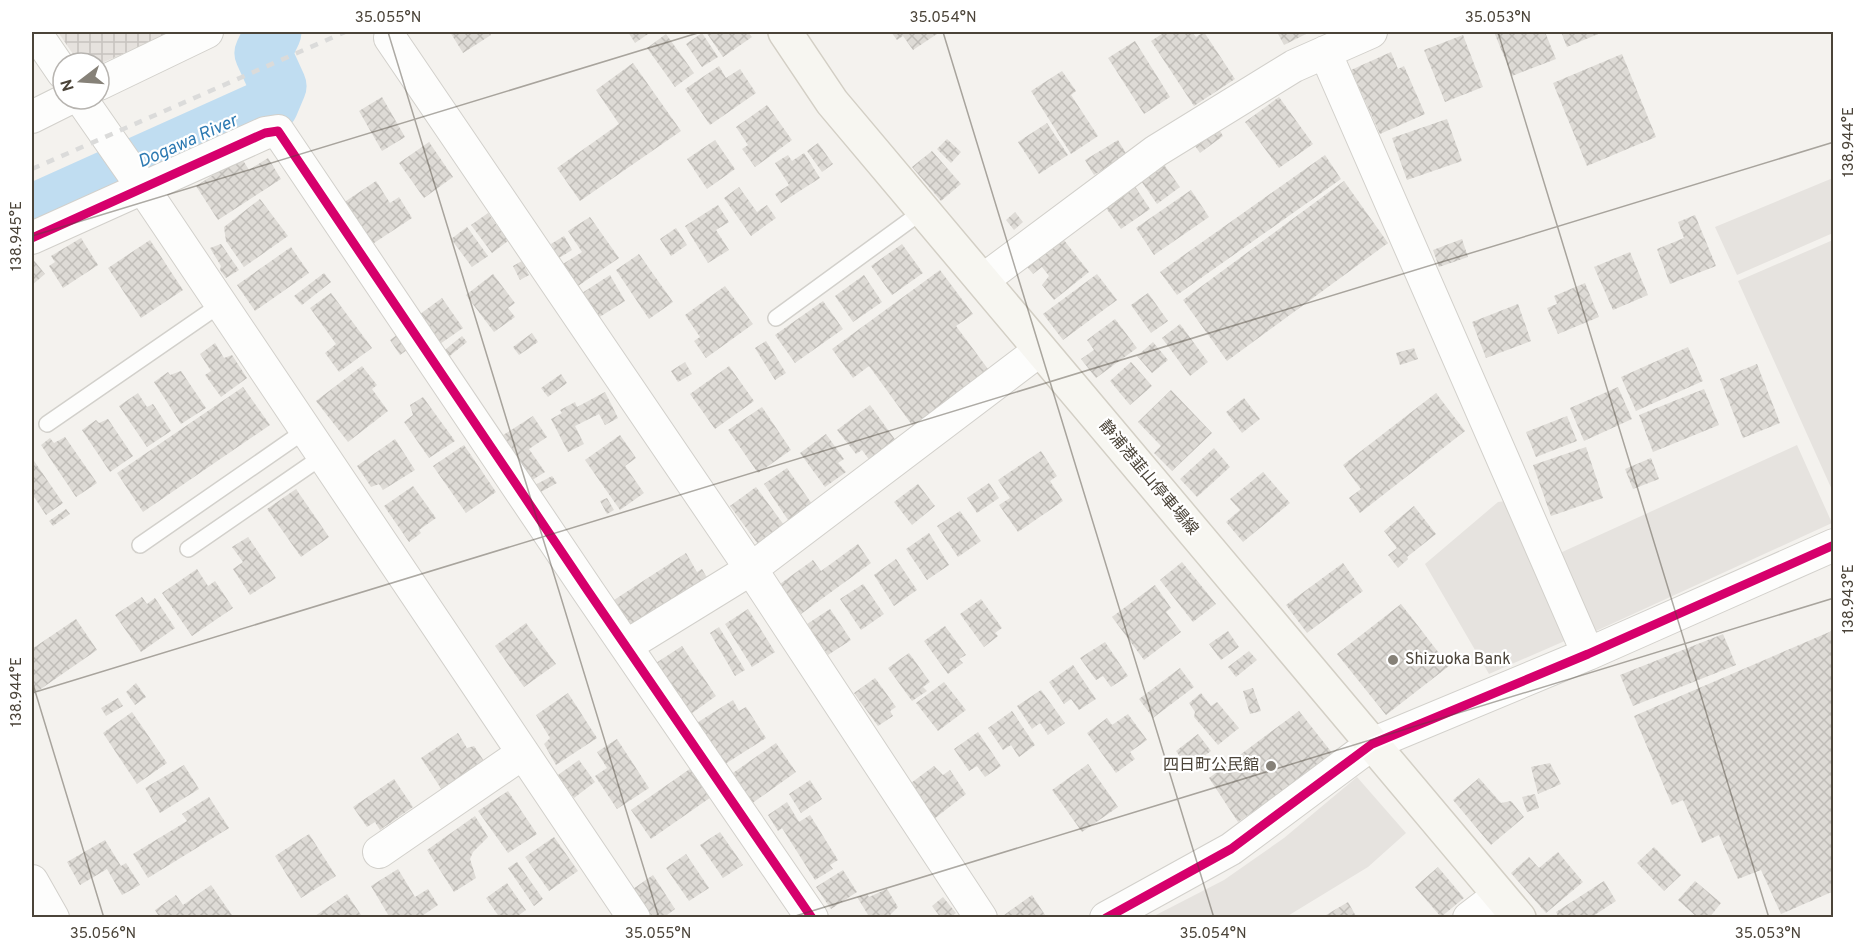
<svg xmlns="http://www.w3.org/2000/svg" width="1865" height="949" font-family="Overpass,'Noto Sans JP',sans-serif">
<defs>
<pattern id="industrial-grid" width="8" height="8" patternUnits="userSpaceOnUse" patternTransform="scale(1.5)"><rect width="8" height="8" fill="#e6e2de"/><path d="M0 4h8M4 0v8" fill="none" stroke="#c7c3bf"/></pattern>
<pattern id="building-cross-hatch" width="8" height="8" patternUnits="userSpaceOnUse" patternTransform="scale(1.5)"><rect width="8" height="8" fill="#dedbd6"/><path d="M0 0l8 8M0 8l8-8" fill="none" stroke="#c0bdb8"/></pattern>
</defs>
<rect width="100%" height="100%" fill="#f4f2ee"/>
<path fill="url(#industrial-grid)" d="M58,32H175L99,64L79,63Z"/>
<path fill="#e6e3df" d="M1833,178V233L1737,275L1715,227Z
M1833,240V492L1738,281Z
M1797,445L1832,523L1596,631L1560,553Z
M1506,501L1567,640L1489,674L1425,564L1498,502Z
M1357,777L1406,833L1368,867L1286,917H1152L1224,880L1284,838Z"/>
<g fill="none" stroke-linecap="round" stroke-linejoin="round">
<path stroke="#c0ddf1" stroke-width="57" d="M32,213L263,109L270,105L278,86L263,53L273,32"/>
</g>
<path fill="url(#building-cross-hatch)" d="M450,32H489L491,35L463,53Z
M628,32H651L635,43Z
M706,32H748L752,37L723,57Z
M891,32H940L913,50L903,36L897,40Z
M1165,32H1192L1196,37L1204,32L1235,79L1194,106L1151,41Z
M1277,32H1310L1284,45Z
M1494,32H1545L1556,59L1512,76Z
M1561,32H1603L1567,47Z
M702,33L718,57L702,67L686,44Z
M666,34L694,73L675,87L647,48Z
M1463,35L1483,87L1445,102L1424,50Z
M1135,41L1170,97L1144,114L1108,58Z
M1391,52L1398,69L1404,66L1425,114L1380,134L1351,70Z
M1622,54L1656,137L1587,166L1553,83Z
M633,63L681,131L580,201L557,168L619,124L596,90Z
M719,66L726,78L740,69L756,93L710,125L685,89Z
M1062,71L1076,91L1071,95L1098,136L1071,154L1031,91Z
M382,97L405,137L382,151L359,111Z
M1279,97L1313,144L1279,168L1245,122Z
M767,105L792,140L755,167L742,149L748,145L736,127Z
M1447,119L1462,161L1407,180L1392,138Z
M1047,123L1068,155L1039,174L1018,142Z
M1217,126L1223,136L1200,153L1193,143Z
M947,139L961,152L951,163L937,149Z
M715,140L735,169L707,189L687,159Z
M1118,140L1127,155L1094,175L1085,160Z
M429,142L453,177L424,198L399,163Z
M818,143L833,164L822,172L807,151Z
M932,151L961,184L941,201L912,167Z
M804,153L820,178L781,203L775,194L789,185L775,163L788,155L792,161Z
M1325,155L1341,179L1177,295L1160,272Z
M241,157L249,170L268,158L281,179L218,220L196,186Z
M1162,162L1180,187L1157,204L1139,178Z
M376,181L390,203L399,197L412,218L371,245L343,203Z
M1344,181L1388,243L1227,361L1183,300Z
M1132,182L1150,209L1121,229L1106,208L1126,194L1122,189Z
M739,187L757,212L767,205L776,218L751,236L724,198Z
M1191,190L1209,217L1154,255L1136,228Z
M260,199L288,236L244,267L226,241L224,227Z
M718,205L729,222L716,230L729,250L708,263L685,226Z
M1015,212L1023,222L1014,230L1006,220Z
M488,213L508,241L492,253L471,225Z
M1695,215L1716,266L1670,284L1657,249L1684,238L1678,222Z
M590,217L619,258L578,286L563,264L582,252L568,231Z
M467,227L488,256L472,267L451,239Z
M676,228L687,245L671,256L660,239Z
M1060,235L1089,272L1054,300L1042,285L1049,276L1042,267L1033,274L1024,263Z
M564,236L572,250L559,258L551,244Z
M81,238L98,265L63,288L49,266L55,262L51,256Z
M1462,239L1468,257L1439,267L1433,250Z
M150,240L183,290L141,318L108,268Z
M221,244L239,270L226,278L220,270L221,266L210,248Z
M902,244L923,273L892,295L871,266Z
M291,247L309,273L255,311L237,285Z
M1630,252L1648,295L1613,310L1594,267Z
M639,254L673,302L649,319L616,270Z
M32,258L45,274L32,285Z
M522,261L529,275L520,280L513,266Z
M940,270L973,314L956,326L991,373L915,429L869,366L853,378L832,349Z
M324,273L331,282L302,305L294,296Z
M493,274L515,303L508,308L515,317L494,332L466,295Z
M1097,274L1117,300L1063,340L1043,314Z
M610,275L625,301L598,318L582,293Z
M864,275L882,302L853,322L835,296Z
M1585,283L1599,317L1558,334L1547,308L1557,304L1554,296Z
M725,286L753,324L706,358L694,341L700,337L685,315Z
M331,293L372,348L339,372L325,353L336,344L310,308Z
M1148,293L1168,321L1151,333L1131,305Z
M442,298L463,328L437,346L416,317Z
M823,301L843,329L795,363L775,335Z
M1518,304L1531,341L1486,358L1472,322Z
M1115,319L1137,348L1096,378L1081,359L1094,350L1087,340Z
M1180,324L1208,362L1190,376L1162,338Z
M401,332L411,347L400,355L390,340Z
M532,333L538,342L519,355L513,347Z
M462,336L467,342L446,359L441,353Z
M766,341L786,373L775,380L755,348Z
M1153,342L1168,360L1152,373L1137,356Z
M215,343L224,358L232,355L247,378L221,397L205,375L211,371L200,354Z
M1688,347L1703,381L1636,411L1621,377Z
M1414,348L1418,359L1400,365L1396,353Z
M685,362L692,374L678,382L671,371Z
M1131,362L1152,386L1130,405L1110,381Z
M1757,364L1780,423L1743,438L1720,379Z
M362,366L377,385L372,389L388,411L348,442L316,401Z
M729,366L754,401L715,429L690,394Z
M181,371L206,408L181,424L154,382L168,372L170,375Z
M561,374L567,383L548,397L541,388Z
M243,387L270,425L143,512L117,473Z
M1618,387L1632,419L1584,441L1570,408Z
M1704,389L1719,425L1653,452L1639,415Z
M1171,390L1212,433L1172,471L1154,453L1161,446L1138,422Z
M605,392L618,418L605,425L599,414L575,426L584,444L568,452L551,419L562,413L560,410L575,402L577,407Z
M138,393L147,407L153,404L171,431L147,447L119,406Z
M1436,393L1465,431L1360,513L1349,498L1361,489L1343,465Z
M423,397L455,441L429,458L404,422L413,415L410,405Z
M1244,398L1260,419L1242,433L1226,412Z
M870,405L899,445L873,465L862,450L856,454L837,430Z
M762,407L791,450L758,473L728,430Z
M533,416L547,437L529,449L545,472L529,482L500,437Z
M1567,416L1577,441L1536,457L1526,432Z
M108,419L133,456L110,472L82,430L96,420L99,423Z
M826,434L844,459L838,463L846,472L825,487L800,453Z
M620,435L636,458L625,466L644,493L620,510L585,460Z
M65,437L97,483L76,497L41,445L50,438L54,443Z
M395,439L415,470L383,490L379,484L371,487L357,466Z
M464,445L496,492L466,513L433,466Z
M1586,447L1603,498L1551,516L1533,465Z
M1214,448L1230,467L1197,497L1180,479Z
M1041,451L1057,476L1050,481L1063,501L1018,532L999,505L1010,498L998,480Z
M32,458L63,503L46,515L32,494Z
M1651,458L1659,479L1633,489L1625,469Z
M787,468L812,504L788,520L764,484Z
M1263,472L1290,503L1243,542L1226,522L1240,510L1230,499Z
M552,476L557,483L539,493L535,485Z
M989,483L999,498L977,513L967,498Z
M918,484L935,506L912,525L894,502Z
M413,486L436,518L419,530L421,533L409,542L384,506Z
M756,487L784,525L758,544L730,506Z
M296,489L329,537L301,557L267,509Z
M607,498L614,510L607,514L600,501Z
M1414,506L1436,534L1407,557L1408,559L1398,568L1388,555L1397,548L1384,531Z
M66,509L70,514L53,526L49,521Z
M960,511L981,541L958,557L937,526Z
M929,533L949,565L927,580L906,549Z
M248,537L276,578L250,595L233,569L243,562L232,547Z
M858,544L871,563L801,614L780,584L813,560L821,571Z
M686,553L697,572L702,569L709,581L633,630L614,600Z
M896,559L917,590L894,606L874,575Z
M1182,562L1216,604L1193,622L1160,580Z
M1343,563L1363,591L1307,633L1286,605Z
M197,569L208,586L215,581L233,608L192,636L162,593Z
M863,584L884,614L861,630L840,599Z
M1155,585L1171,608L1166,612L1181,632L1144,660L1112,617Z
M142,597L147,604L155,598L175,628L141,652L115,615Z
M981,599L1002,628L995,633L998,636L984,647L960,614Z
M1401,604L1449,666L1386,715L1337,654Z
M748,609L775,652L752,667L725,624Z
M830,609L851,640L828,655L807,624Z
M76,619L97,650L32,695V649Z
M526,623L556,664L524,687L495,646Z
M945,626L966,655L959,659L963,663L948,674L924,641Z
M719,627L745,670L735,676L710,633Z
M1834,630V891L1781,914L1761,870L1738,879L1719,835L1702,843L1683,800L1672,805L1634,716Z
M1228,631L1239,647L1221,660L1209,644Z
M1723,634L1736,665L1633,706L1620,675Z
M1105,642L1128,676L1111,687L1103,676L1096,680L1080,658Z
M682,646L716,696L688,716L653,665Z
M1249,651L1257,660L1236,677L1228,667Z
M909,653L930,682L923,687L927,691L912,701L888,668Z
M1073,665L1096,699L1079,710L1071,699L1064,704L1049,682Z
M1180,668L1194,687L1153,718L1139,699Z
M875,678L896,707L890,711L893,716L878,726L854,693Z
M944,682L966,710L938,731L916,703Z
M136,683L146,697L135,705L126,692Z
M1253,688L1261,711L1250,714L1243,691Z
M1041,690L1065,723L1048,735L1040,723L1032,729L1017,706Z
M568,693L597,738L556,765L544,744L550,738L536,715Z
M1201,693L1211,706L1217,702L1239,728L1218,745L1194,717L1195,712L1189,703Z
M118,698L123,706L106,716L101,708Z
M733,700L739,711L746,707L766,738L722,766L695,724Z
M1012,711L1035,745L1019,757L1011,745L1003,750L988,728Z
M1299,711L1333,754L1298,781L1238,822L1209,778Z
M132,712L167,763L137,784L103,733Z
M1128,714L1147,740L1130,752L1135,759L1116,773L1087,733L1107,718L1112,725Z
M978,732L1001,766L985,777L977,766L969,771L954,749Z
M458,733L467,748L474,746L484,761L442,790L421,758Z
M1198,734L1211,751L1188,768L1176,751Z
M617,739L649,788L617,809L595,776L607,768L597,752Z
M776,743L796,772L751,804L730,775Z
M579,760L595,782L574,798L558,775Z
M1550,763L1561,784L1538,794L1531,767Z
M1088,764L1118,807L1082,832L1052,790Z
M184,765L199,789L160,813L145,788Z
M694,766L714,795L651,839L631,810Z
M934,766L943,775L950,770L966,794L934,819L911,783Z
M1479,778L1501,803L1511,801L1524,817L1491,845L1453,800Z
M394,779L413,807L380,830L375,822L367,827L353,807Z
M810,780L822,799L801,813L789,794Z
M508,791L537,834L508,853L478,811Z
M1535,794L1539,808L1527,812L1522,797Z
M209,797L229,828L148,878L133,854L187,821L182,814Z
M787,802L799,822L810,815L838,860L830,865L833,869L815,880L782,828L778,831L768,815Z
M475,816L488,837L473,852L470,859L476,878L454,892L427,850Z
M720,832L743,865L723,878L700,845Z
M309,834L336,876L301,898L275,856Z
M554,837L578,871L549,891L525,857Z
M105,840L121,866L126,863L140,885L122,895L107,869L80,885L67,862Z
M1654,847L1681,875L1664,891L1637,863Z
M1558,852L1583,882L1546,913L1511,873L1529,857L1539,868Z
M686,854L709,888L689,901L666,868Z
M517,862L543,899L534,906L508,868Z
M1438,867L1464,898L1441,917L1415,887Z
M398,869L415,897L428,889L438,905L419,918H390L371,886Z
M843,870L857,892L831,909L816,887Z
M653,875L675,909L663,918H653L633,889Z
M1604,881L1616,901L1590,918H1559L1556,912Z
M1695,881L1721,903L1709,918H1698L1678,900Z
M507,883L526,910L515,918H500L486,898Z
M211,885L234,918H160L155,910L176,895L183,905Z
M887,889L898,907L887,918H870L857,897L867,894L869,897Z
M347,894L363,918H316L315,916Z
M1032,895L1047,918H1000Z
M943,897L956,913L950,918H941L932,906Z
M1348,902L1357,918H1321Z"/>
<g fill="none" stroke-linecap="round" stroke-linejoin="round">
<g stroke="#d2d0cb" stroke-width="18">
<path id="lane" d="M776,318L924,210
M47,424L221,304
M140,545L306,430
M188,549L323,456"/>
</g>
<g stroke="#d2d0cb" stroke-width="34">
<path id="street" d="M35,32L63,73
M390,38L751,569L981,918
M1325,52L1588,654
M99,84L207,32
M81,99L143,188L634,918
M32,117L68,99
M32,238L265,133L278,131L588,591L812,918
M983,280L1156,151L1294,66L1371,32
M626,646L751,569L1040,350
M379,852L523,753
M32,881L53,918
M1106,918L1231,849L1372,744L1588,654L1834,545
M1469,918L1499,895"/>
</g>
<g stroke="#d3cfc5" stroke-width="36">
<path id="secondary" d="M785,32L832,102L1519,918"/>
</g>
<use href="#lane" stroke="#fdfdfc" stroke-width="15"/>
<use href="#street" stroke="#fdfdfc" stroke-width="32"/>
<use href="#secondary" stroke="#f7f6f1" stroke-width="33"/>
<path stroke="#dbdbda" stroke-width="4.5" stroke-dasharray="8 8" stroke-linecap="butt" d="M32,169L345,32"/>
<g stroke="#fff" stroke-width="13">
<path id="cycleway" d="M32,238L265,133L278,131L588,591L812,918
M1106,918L1231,849L1372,744L1588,654L1834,545"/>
</g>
<use href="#cycleway" stroke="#d6006c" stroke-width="9"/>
</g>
<path fill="none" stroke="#4b4439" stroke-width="1.5" stroke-opacity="0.45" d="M388,32L659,918M943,32L1214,918M1498,32L1769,918M32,236L701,32M32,681L104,918M32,693L1834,142M789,918L1834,598"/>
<g fill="#868178" stroke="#fff" stroke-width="2">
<circle cx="1393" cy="660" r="6"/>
<circle cx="1271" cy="766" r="6"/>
</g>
<g text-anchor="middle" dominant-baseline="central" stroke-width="4.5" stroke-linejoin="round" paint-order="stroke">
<g font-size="16" fill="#4b4439" stroke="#fff">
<text transform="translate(1148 478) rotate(50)">静浦港韮山停車場線</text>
</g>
<g font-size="16" fill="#4b4439" stroke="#fff" text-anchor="start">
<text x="1405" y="660">Shizuoka Bank</text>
<text x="1259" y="766" text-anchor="end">四日町公民館</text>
</g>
<g font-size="18" font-style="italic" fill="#2e7ab2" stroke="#fff">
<text transform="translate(188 142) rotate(-24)">Dogawa River</text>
</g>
</g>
<rect width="1865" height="949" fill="none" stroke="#ffffff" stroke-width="66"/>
<g transform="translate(81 81) rotate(253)"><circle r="28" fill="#ffffff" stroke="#b7b4b0" stroke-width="1.5"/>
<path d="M0-4.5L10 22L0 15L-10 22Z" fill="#868178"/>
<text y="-9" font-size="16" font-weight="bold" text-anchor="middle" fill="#4b4439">N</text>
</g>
<rect x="33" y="33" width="1799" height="883" fill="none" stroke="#4b4439" stroke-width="2"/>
<g font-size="15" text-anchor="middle" fill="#4b4439">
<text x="388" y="22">35.055°N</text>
<text x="943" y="22">35.054°N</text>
<text x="1498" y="22">35.053°N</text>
<text transform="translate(1848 142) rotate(-90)" y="5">138.944°E</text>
<text transform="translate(16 236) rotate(-90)" y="5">138.945°E</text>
<text transform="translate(1848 599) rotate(-90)" y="5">138.943°E</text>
<text transform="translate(16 692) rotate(-90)" y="5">138.944°E</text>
<text x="103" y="938">35.056°N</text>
<text x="658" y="938">35.055°N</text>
<text x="1213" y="938">35.054°N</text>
<text x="1768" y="938">35.053°N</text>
</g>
</svg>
